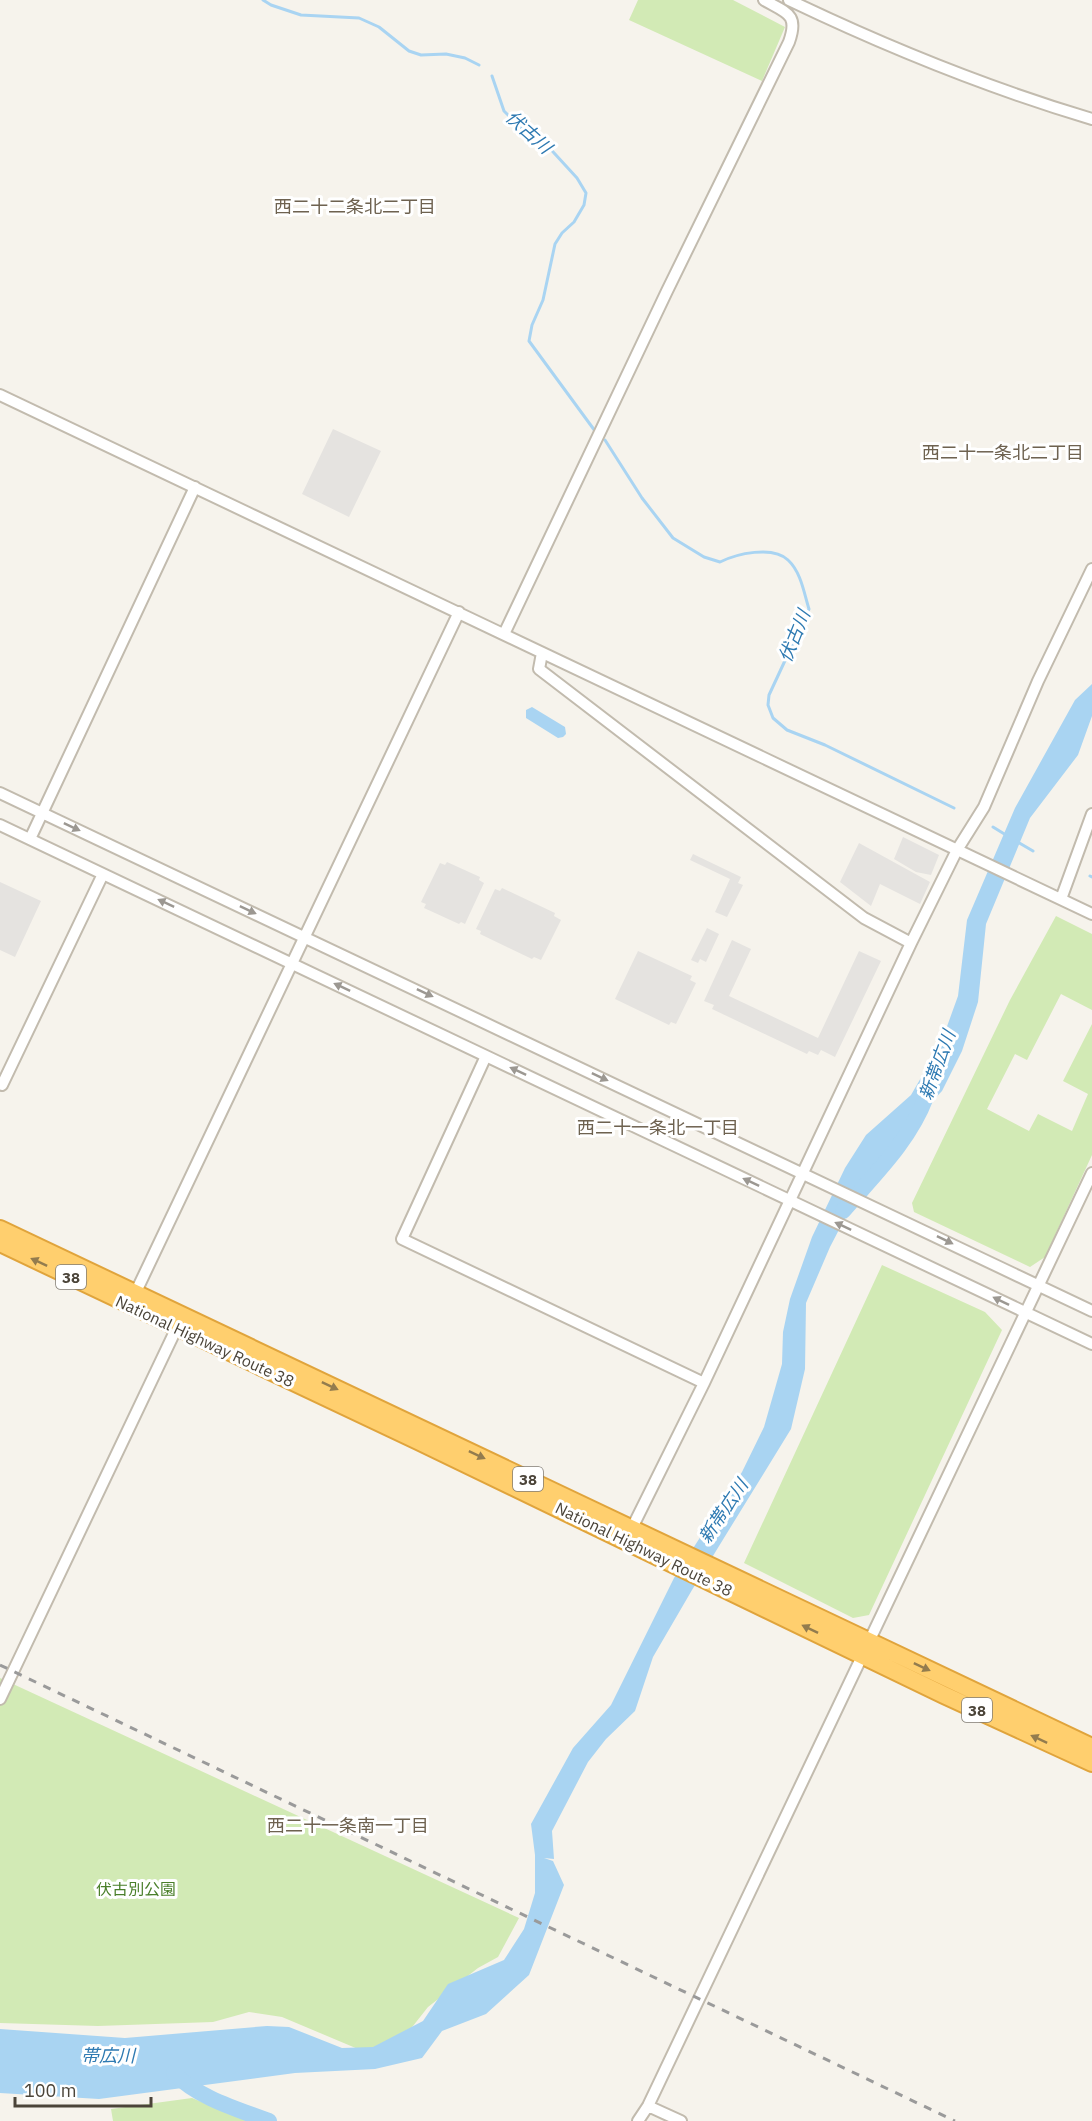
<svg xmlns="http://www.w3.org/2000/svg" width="1092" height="2121" font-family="'IBM Plex Sans','Noto Sans JP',sans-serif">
<rect width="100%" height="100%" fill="#f6f3ec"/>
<path fill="#d2eab5" d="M638,0H733L785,27L762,81L629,20Z
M1056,916L1092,934V1010L1061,994L1027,1060L1015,1054L987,1109L1029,1131L1038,1114L1072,1131L1088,1094L1063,1081L1092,1024V1155L1045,1257L1030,1267L914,1212L912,1203L1010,1000Z
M882,1265L985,1312L1002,1330L869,1615L853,1618L744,1563Z
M0,1678L519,1918L498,1957L478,1968L428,2007L413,2026L389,2048L358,2049L282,2017L249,2012L213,2022L98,2026L0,2023Z
M192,2098L249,2121H113L111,2109Z"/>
<path fill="#e5e3e0" d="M333,429L381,451L349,517L302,494Z
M903,837L939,855L931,875L916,872L894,859Z
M859,843L930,882L920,904L880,884L871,906L840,882Z
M693,854L741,877L738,883L743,885L727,917L715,912L730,879L690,860Z
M447,862L480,877L479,880L484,883L465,924L461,922L459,924L424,908L426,904L421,902L440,863L445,865Z
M0,882L41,901L15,957L0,950Z
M502,888L555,913L554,916L561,920L541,960L534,957L532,959L480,934L481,931L476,929L495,889L500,891Z
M707,928L719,934L706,962L700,959L698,963L691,960Z
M732,940L751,949L729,996L818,1038L859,951L881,961L835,1057L821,1050L818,1055L809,1051L807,1054L712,1009L714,1005L704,1001Z
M638,951L692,976L690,980L696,983L676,1024L671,1022L669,1025L615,999Z"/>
<path fill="#a9d4f2" d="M1092,684V716L1078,755L1030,818L986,924L978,1002L962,1051L942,1091L890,1146L869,1172L830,1247L806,1303L805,1369L791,1429L692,1590L653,1657L635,1711L606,1739L588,1762L552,1831L554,1859L544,1858L553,1861L564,1885L529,1975L486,2014L442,2031L422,2058L375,2069L295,2073L99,2099L0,2093V2029L125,2038L267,2026L289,2027L342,2048L373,2047L423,2021L448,1984L504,1960L524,1929L535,1893V1855L531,1824L573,1748L611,1705L674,1578L742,1472L764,1427L782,1364L783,1332L790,1299L812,1237L845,1168L866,1135L911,1095L941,1043L958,996L967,920L1015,808L1075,700Z
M532,707L565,727L566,734L563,737L558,738L526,718V710Z"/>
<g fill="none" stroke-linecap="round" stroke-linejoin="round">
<path stroke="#a9d4f2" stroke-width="3" d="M263,0L271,5L301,15L359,18L379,27L409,51L421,55L446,54L465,58L479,65
M492,76L504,111L524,131L544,142L577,178L586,193L584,205L574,222L562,233L555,244L543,300L532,325L529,341L595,431
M605,440L642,498L673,538L704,557L720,562C736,554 773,545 788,560C801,572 804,593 809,609L769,695L768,705L773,718L787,730L825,745L954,808
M993,827L1006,835
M1016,841L1033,851
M1090,876L1092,877"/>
<path stroke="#a9d4f2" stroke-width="16" d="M843,1211C874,1175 909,1142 926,1097
M174,2073C198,2098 237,2109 269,2121"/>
<g stroke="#c2bbae" stroke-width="14">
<path id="minor" d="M789,0C887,47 988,88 1092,119
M0,395L1092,914
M504,634L667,291L789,42C799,14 787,13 764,0
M542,653L539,669L864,918L911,943
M0,793L1092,1311
M0,825L1092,1344
M30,839L195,487
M1061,899L1092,814
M486,1056L402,1239L704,1383
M0,1084L2,1085L103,874
M133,1298L459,612
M629,1534L704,1383L911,943L957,850L984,807L1038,681L1092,569
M0,1699L179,1323
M648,2106L681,2121
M638,2121L648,2106L1092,1173"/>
</g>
<g stroke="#e0a43c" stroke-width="20">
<path id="highway" d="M0,1229L1092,1747
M0,1243L418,1441L944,1695L1092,1763"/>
</g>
<use href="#minor" stroke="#fff" stroke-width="10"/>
<use href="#highway" stroke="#ffcf6e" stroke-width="16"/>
<path stroke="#9a9a9a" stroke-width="3" stroke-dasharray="8 8" stroke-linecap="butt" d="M0,1665L955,2121"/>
</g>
<defs><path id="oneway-solid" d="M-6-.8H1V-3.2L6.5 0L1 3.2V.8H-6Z" transform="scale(1.5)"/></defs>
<g fill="#9c9892">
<use href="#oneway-solid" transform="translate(72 827) rotate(25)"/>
<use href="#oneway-solid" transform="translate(166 903) rotate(-155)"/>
<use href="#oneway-solid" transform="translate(248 910) rotate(25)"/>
<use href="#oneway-solid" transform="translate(342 987) rotate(-155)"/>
<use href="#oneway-solid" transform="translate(425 993) rotate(25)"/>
<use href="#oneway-solid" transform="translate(518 1071) rotate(-155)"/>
<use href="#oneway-solid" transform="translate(600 1077) rotate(25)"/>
<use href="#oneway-solid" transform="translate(751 1182) rotate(-155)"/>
<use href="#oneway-solid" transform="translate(843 1226) rotate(-155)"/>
<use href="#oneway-solid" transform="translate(945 1240) rotate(26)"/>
<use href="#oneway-solid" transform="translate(1001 1301) rotate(-154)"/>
</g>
<g fill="#937c4e">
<use href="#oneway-solid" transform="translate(39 1262) rotate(-155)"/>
<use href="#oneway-solid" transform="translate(330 1386) rotate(25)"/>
<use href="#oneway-solid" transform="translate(477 1455) rotate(25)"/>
<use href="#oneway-solid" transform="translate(810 1629) rotate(-154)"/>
<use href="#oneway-solid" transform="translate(922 1667) rotate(25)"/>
<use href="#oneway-solid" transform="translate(1039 1739) rotate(-155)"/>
</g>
<g text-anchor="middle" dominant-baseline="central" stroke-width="6" stroke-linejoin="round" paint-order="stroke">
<g fill="#fff" stroke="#817c74" stroke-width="1.5">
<rect x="56" y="1265" width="30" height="24" rx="4.5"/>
<rect x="513" y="1467" width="30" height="24" rx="4.5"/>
<rect x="962" y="1698" width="30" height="24" rx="4.5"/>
</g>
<g font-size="15" font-weight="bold" fill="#4b4439">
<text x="71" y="1277">38</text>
<text x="528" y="1479">38</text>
<text x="977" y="1710">38</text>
</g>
<g font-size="16" fill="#4b4439" stroke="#fff">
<text transform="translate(205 1341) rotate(25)">National Highway Route 38</text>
<text transform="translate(644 1549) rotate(26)">National Highway Route 38</text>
</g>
<g font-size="16" fill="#4a7f2a" stroke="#fff">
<text x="136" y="1889">伏古別公園</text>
</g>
<g font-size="18" font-style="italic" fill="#2e7ab2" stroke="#fff">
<text transform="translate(529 132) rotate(42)">伏古川</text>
<text transform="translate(794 636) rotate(-68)">伏古川</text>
<text transform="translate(937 1065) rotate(-70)">新帯広川</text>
<text transform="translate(723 1511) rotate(-56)">新帯広川</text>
<text x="108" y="2055">帯広川</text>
</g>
<g font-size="18" fill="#6e6250" stroke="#fff">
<text x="355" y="206">西二十二条北二丁目</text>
<text x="1003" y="452">西二十一条北二丁目</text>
<text x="658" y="1127">西二十一条北一丁目</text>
<text x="348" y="1825">西二十一条南一丁目</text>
</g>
</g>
<path d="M15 2097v9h136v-9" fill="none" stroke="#4b4439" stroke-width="3"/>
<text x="24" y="2097" font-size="18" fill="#4b4439" stroke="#ffffff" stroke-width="4.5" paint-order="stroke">100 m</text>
</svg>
